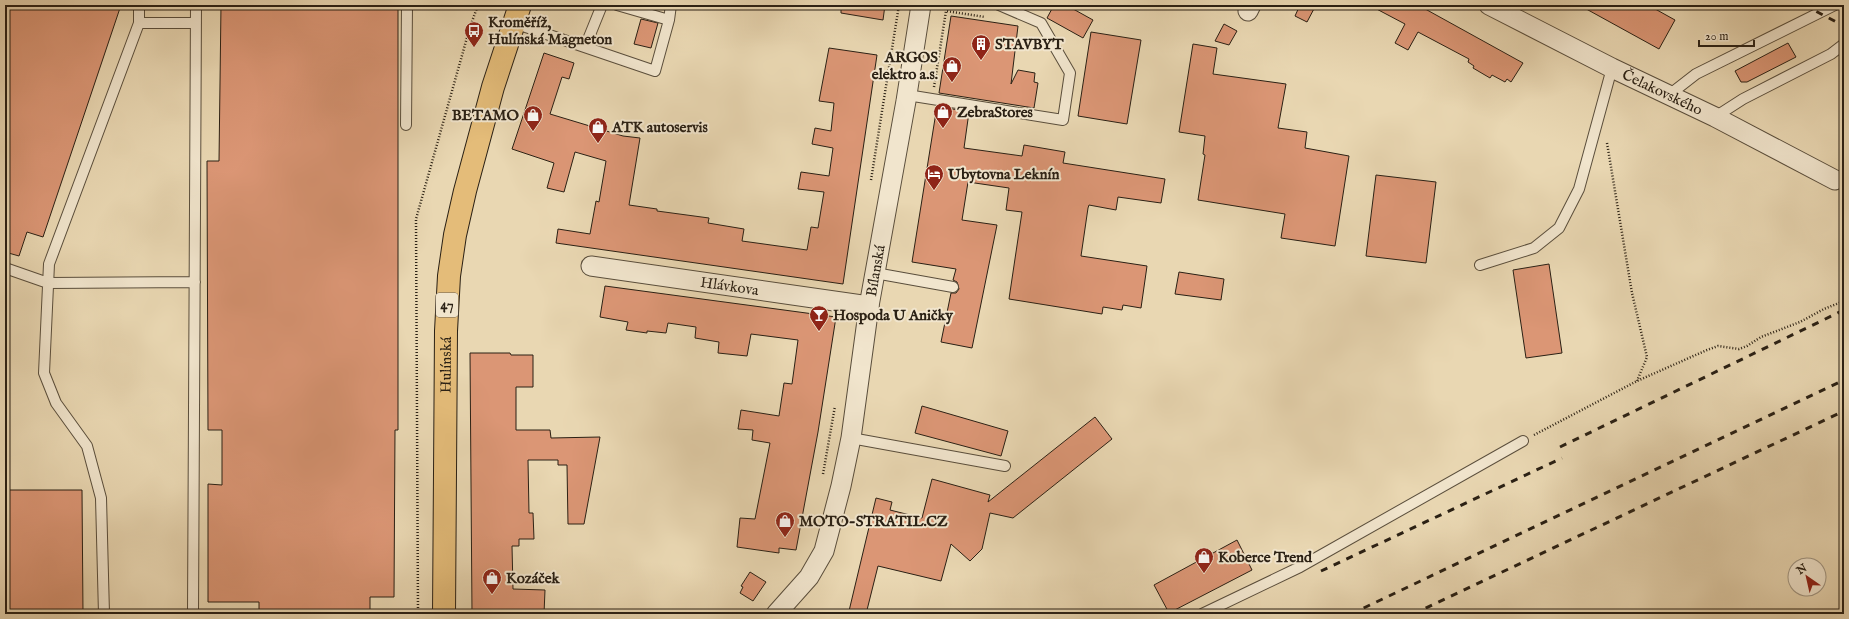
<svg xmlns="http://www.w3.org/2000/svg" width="1849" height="619" font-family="'IM FELL English',serif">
<rect width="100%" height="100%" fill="#e9d7b2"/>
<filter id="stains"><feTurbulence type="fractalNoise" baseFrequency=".005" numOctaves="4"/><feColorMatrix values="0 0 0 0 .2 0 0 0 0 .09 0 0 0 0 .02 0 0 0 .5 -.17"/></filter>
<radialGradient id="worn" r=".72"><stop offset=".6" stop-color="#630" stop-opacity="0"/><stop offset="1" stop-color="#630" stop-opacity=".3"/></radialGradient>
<path fill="#db9675" stroke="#2a2014" d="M5,5H121L43,237L27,232L19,256L5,252Z
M221,5H398V430H395L394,597H370V614H259V602H208V484L222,485V430H208L207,161H219Z
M841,5H885L883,20L841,13Z
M1054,5H1066L1093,20L1083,38L1047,18Z
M1300,5H1316L1307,22L1295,16Z
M1369,5H1418L1523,63L1511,82L1507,79L1505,82L1492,75L1490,78L1473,68L1474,66L1468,62L1469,59L1418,32L1408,50L1395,43L1405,24Z
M1579,5H1648L1675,20L1659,49Z
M951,16L1018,26L1011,84L1018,70L1035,73L1034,82L1038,83L1034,108L939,93Z
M641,19L658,23L651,48L634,44Z
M1224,24L1237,31L1229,45L1215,41Z
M1091,32L1141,40L1127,124L1078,116Z
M1788,43L1796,57L1747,82H1741L1735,71Z
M1193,44L1217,48L1213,74L1286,84L1278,128L1307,132L1305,148L1349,156L1335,246L1281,238L1285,214L1198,200L1205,155L1203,154L1205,136L1179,132Z
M829,48L877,55L843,284L556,243L558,229L590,234L596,201L599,202L606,161L575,152L564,192L547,188L554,163L512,149L544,53L574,63L569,79L562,77L550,114L623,136L640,138L629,205L657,209V211L709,218L708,223L744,229L742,241L807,250L811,227L818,228L824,192L798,189L801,172L829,176L833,148L812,144L815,128L831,131L834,103L819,101Z
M937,106L969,112L964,148L1022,156L1024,145L1065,152L1063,163L1165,179L1161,203L1118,197L1116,210L1089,205L1088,208L1081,256L1147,266L1141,308L1123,305L1122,310L1103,307L1102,314L1009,299L1022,212L1006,210L1009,188L968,182L962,220L997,225L972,348L941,342L951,293H956L959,289L957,282L953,280L956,269L912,262Z
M1376,175L1436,182L1426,263L1366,256Z
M1549,264L1562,353L1526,358L1513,270Z
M1179,272L1224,279L1221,300L1175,294Z
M605,286L836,317L818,432L796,550L779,548V553L737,547L740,518L755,519L770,443L752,440L753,430L738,429L741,410L779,416L784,383L792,384L798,340L751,334L747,356L718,353L719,342L695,338L696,327L668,323L666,333L647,331V333L626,330L628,322L600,317Z
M470,353H510L511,355H533V387H516V430H550L551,438L600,437L584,524H568L567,465H558V460H528L529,513H533L534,539H519V546H512L513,589L545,590L544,614H472Z
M922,406L1008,431L1001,456L915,433Z
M1095,417L1112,439L1013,518L990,513L982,549L970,561L951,544L941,581L878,566L866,614L849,611L876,498L892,502L890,510L922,518L932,479L990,495L988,502Z
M5,490H82L83,614H5Z
M1237,540L1252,570L1169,613L1154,585Z
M750,572L766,582L753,601L740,593L743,587L741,586Z"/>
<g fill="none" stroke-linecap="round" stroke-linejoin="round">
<g stroke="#5a4e3c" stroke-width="12">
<path id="lane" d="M669,20L671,5
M139,23V5
M514,23L655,71L669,20L617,5
M585,47L602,5
M907,95L1063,120L1070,73L1041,23L999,5
M1669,95L1696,74L1835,5
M1715,117L1743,99L1831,54L1844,44
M406,125L407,5
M1480,265L1534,248L1559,228L1579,189L1612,68
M5,268L48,283L195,282
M875,273L953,287
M851,438L1005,466
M104,614L101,498L87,446L56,403L44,373L49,264L139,23H196
M193,614L196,5
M1202,614L1300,567L1523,441"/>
</g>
<g stroke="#5a4e3c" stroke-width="21">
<g id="street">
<path id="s1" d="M1489,5L1612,68L1715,117L1835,180"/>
<path d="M1248,11L1251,5"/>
<path id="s2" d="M591,266L869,306"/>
<path id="s3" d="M776,614L809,577L824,551L841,486L851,438L869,306L906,101L921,5"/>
</g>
</g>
<g stroke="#2a2014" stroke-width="24">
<g id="primary">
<path id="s4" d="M444,614L446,331L449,276L455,235L465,191L493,87L520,5"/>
</g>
</g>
<path stroke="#2a2014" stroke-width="2.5" stroke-dasharray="1 2" stroke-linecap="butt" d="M934,87L946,11L985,17
M1607,143L1632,293L1647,357L1637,381
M871,180L899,5
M1534,435L1637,381L1707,350L1718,346L1739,349L1747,346L1761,337L1800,322L1824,309L1844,301
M823,474L835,406
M418,614L416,219L470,27L478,5"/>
<use href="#lane" stroke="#f1e5cd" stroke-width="10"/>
<use href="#street" stroke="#f1e5cd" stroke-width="19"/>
<use href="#primary" stroke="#e4bc79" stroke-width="22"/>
<path stroke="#2a2014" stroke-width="3" stroke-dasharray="7 7" stroke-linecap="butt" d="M1804,5L1844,26
M1560,447L1844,310
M1321,571L1562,458
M1351,614L1844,380
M1413,614L1844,411"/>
</g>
<defs>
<g id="bus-pin" transform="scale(1)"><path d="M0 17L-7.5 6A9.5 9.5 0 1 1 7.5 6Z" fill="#8f2418" stroke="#f1e5cd"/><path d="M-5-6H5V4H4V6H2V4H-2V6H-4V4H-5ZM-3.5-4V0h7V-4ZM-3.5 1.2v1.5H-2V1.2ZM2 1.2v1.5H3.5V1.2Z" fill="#fff"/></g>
<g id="building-pin" transform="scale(1)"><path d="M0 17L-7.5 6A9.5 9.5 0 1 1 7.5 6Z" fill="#8f2418" stroke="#f1e5cd"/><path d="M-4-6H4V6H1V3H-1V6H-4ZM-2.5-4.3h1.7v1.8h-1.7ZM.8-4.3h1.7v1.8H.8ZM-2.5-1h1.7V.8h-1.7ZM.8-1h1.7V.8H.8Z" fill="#fff"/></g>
<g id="shop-pin" transform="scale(1)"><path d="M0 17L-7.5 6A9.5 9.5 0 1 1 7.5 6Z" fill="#8f2418" stroke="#f1e5cd"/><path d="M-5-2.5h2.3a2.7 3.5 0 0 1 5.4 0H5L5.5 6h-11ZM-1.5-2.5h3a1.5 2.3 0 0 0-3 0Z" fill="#fff"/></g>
<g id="hotel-pin" transform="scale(1)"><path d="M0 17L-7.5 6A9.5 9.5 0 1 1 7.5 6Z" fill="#8f2418" stroke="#f1e5cd"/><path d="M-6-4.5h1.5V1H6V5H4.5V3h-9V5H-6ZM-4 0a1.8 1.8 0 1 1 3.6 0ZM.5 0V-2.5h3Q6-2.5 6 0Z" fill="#fff"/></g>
<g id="bar-pin" transform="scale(1)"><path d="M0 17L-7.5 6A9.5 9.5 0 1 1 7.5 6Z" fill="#8f2418" stroke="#f1e5cd"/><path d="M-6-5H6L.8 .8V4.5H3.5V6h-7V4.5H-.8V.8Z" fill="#fff"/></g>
</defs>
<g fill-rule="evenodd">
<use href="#bus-pin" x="474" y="31"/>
<use href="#building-pin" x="981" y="44"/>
<use href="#shop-pin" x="952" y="66"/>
<use href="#shop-pin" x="943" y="112"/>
<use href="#shop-pin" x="533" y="115"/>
<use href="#shop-pin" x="598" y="127"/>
<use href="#hotel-pin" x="934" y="174"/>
<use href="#bar-pin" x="819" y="315"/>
<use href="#shop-pin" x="785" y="521"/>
<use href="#shop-pin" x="1204" y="557"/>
<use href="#shop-pin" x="492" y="578"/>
</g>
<g text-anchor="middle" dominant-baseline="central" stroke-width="4" stroke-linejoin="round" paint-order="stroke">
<rect fill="#f1e5cd" stroke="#665b4c" stroke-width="1" x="436" y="293" width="22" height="24" rx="3"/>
<g font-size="14" font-weight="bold" fill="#2a2014">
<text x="447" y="305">47</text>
</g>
<g font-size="15" font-weight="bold" fill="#2a2014" stroke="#f1e5cd" text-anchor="start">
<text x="488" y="22">Kroměříž,<tspan x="488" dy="17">Hulínská Magneton</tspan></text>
<text x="995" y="44">STAVBYT</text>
<text x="938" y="57" text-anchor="end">ARGOS<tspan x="938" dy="17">elektro a.s.</tspan></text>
<text x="957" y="112">ZebraStores</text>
<text x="519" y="115" text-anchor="end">BETAMO</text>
<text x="612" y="127">ATK autoservis</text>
<text x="948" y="174">Ubytovna Leknín</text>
<text x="833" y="315">Hospoda U Aničky</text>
<text x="799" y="521">MOTO-STRATIL.CZ</text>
<text x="1218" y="557">Koberce Trend</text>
<text x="506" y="578">Kozáček</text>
</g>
<g font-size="15" fill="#2a2014" stroke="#f1e5cd">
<text stroke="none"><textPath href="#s1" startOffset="194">Čelakovského</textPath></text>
<text stroke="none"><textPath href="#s3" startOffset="365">Bílanská</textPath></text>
<text stroke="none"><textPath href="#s2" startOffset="140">Hlávkova</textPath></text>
<text stroke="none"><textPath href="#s4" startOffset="249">Hulínská</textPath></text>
</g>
</g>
<rect width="1849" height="619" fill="none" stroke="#e9d7b2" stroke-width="20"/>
<rect x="6" y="6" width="1837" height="607" fill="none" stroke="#2a2014" stroke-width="2"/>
<rect x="10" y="10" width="1829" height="599" fill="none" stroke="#2a2014"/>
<g transform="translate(1807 577) rotate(326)"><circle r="19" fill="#f1e5cd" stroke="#a19683"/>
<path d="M0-3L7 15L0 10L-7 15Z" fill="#8f2418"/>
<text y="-6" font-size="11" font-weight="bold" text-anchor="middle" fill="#2a2014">N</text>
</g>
<path d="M1699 40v6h55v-6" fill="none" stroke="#2a2014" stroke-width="2"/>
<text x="1705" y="40" font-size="12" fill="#2a2014" stroke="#f1e5cd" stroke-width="3" paint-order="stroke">20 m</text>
<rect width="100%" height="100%" filter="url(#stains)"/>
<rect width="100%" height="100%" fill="url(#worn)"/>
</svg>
